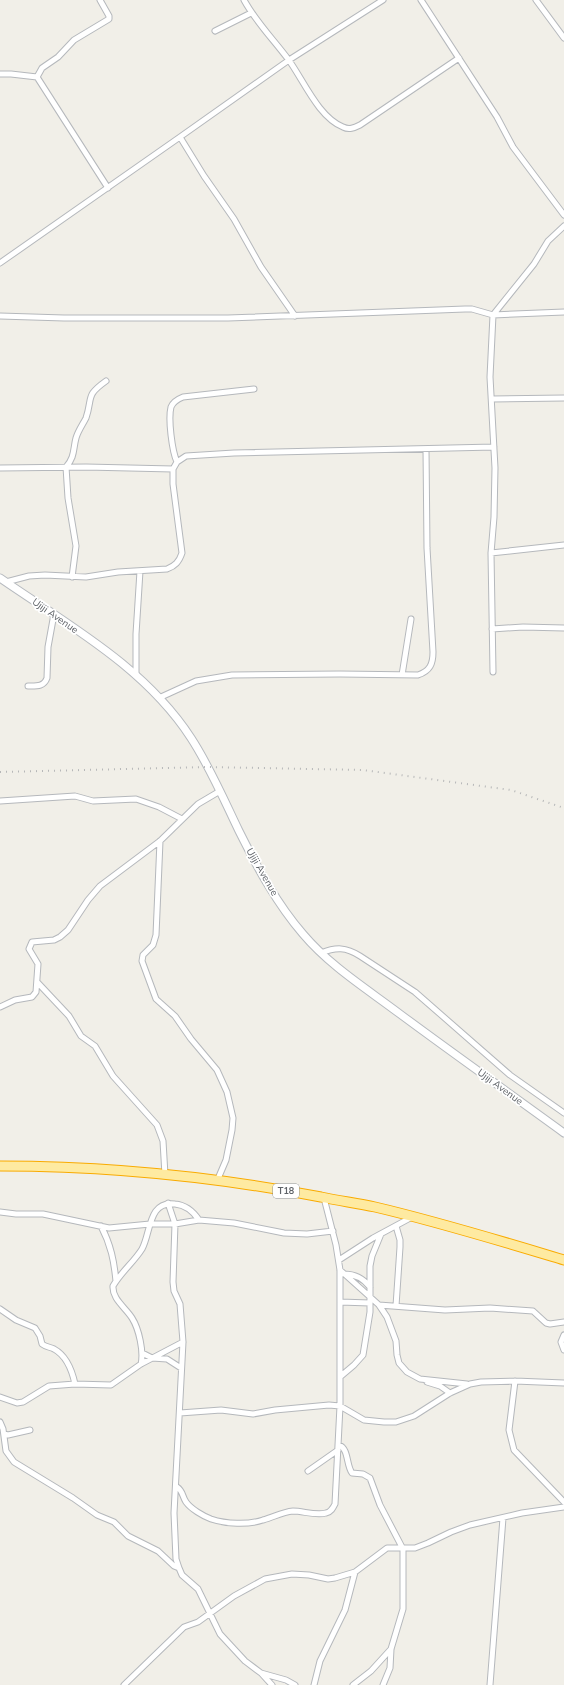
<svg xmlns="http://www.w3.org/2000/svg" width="564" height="1685" font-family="'Nunito Sans',sans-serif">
<rect width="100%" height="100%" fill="#f1efe8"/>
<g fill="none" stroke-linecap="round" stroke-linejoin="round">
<g stroke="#b5b8bc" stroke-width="7">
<path id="minor" d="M100,0L109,16V19L74,40L58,57L42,68L37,77L108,188
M244,0C256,22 273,39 288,59C303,79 318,117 343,127C349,130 354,128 360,125L459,58
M421,0L497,117L513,147L564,215
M536,0L564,38
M215,31L251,13
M0,74H11L37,77
M180,137L204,176L234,219L261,267L295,316
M0,263L180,137L289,60L383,0
M0,316L64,318H228L465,309H472L493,315L564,312
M492,399L564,398
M177,462C172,451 168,419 171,407C173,402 178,399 183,397L254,389
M0,468L86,467L173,469
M491,553L564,545
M72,577L76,546L68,498L66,467C75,457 73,449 76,438C78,431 83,424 86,418C93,397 85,396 106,381
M6,582L29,576L45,575L86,577L118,572L167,569C175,566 179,562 182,553L173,484V469L177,462L186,456L234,453L494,447
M492,629L523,627L564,628
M493,672L491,553L494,517L495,468L490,377L493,315L534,264L548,241L564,226
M136,675V634L140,571
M402,675L411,619
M28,686C36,686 44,687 47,678L48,647L54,614
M161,697L196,681L232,675L340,674L418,675C430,671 433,664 433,652L427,548L426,449
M0,801L75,796L93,801L136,799L159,807L182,819
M160,841L156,935L153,945L143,955L142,961L156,999L175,1016L191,1039L217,1070L227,1092L233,1118L232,1130L226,1160L217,1181
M321,953C336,947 346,947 360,956L415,992L510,1075L564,1113
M38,983L69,1016L81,1036L95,1046L113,1076L157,1125L163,1141L165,1175
M0,1007L15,1000L32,997L36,992L38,964L29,949L32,942L54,940L60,937L68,930L88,900L100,886L160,841L198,804L220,791
M168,1203L175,1224L173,1282L174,1291L180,1304L183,1342L174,1513L176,1559L179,1568
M0,1212L16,1214H43L109,1228L150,1224H175L199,1220L234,1223L284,1233L307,1234L333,1231
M101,1226C111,1245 114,1261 116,1281
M396,1226L400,1240V1247L396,1306
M339,1260L373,1238L412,1217
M340,1270L379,1305L445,1310L490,1308L533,1311L546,1323L550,1324L564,1322
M344,1274C355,1274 363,1278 370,1287
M340,1302L370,1303
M379,1305L387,1317L396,1341L397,1355L399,1363L407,1372L420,1379L467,1384
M0,1309L16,1320L35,1328L40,1336L42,1344C46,1347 50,1347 54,1349C67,1356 72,1370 75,1384
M564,1335L561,1342L564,1350
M142,1353L152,1358L167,1359L181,1368
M141,1364C144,1352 139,1329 132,1318C125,1307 112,1299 113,1286C121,1272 134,1262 142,1249C151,1233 148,1200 175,1204C186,1205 193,1211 199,1220
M341,1376L354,1365L363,1355L370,1312V1266L372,1256L381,1234
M515,1381L509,1430L514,1450L564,1502
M427,1382L440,1386L450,1393
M0,1397L17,1403L23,1402L49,1386L75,1384L111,1385L141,1364L183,1342
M180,1413L221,1410L253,1414L275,1410L329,1405L340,1406L364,1420L384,1422H396L414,1416L450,1393L470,1384L481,1382L515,1381L564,1383
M0,1422L3,1429L6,1451L14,1462L73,1498L97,1515L114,1522L128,1536L158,1551L174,1566L179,1568L182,1575L198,1589L220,1634L245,1661L261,1673L286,1680L295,1685
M4,1434L8,1435L30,1430
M339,1445C349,1449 346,1465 352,1473L363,1474L370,1478L380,1505L403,1549V1609L391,1649L390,1668L383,1685
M308,1471L338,1450
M177,1487C183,1491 182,1496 186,1502C191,1509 203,1516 211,1519C226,1524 248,1525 263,1520C274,1517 282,1512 293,1511C303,1511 316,1516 326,1513C331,1512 333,1508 335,1504L340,1406V1270L336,1245L324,1198
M262,1674L272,1685
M124,1685L184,1627L198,1622L234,1596L265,1579L292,1574L309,1575L328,1579L335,1578L355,1572L387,1548H415L428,1543L451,1532L470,1525L522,1513L564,1507
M314,1685L320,1661L345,1610L355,1572
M353,1685L371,1671L391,1649
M490,1685L503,1518"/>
</g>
<g stroke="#b6babf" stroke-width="9">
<path id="secondary" d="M0,578C68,625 145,667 191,738C210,767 224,800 239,831C257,867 277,904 303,934C330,966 367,989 400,1014C454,1054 509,1093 564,1133"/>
</g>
<g stroke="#f9ab00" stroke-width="11">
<path id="trunk" d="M0,1166C107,1166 216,1177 321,1197C339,1201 357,1203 375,1207C439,1222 501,1241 564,1260"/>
</g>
<use href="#minor" stroke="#fff" stroke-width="5"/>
<use href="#secondary" stroke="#fff" stroke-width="7"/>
<use href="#trunk" stroke="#feeaa1" stroke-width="9"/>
<path stroke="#b6b7b8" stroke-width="2" stroke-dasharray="1 5" stroke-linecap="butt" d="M0,772L208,767L363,770L511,790L564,808"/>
</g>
<g text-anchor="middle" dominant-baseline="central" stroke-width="3.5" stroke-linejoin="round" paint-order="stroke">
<rect fill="#fff" stroke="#8f9295" stroke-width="1" x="273" y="1184" width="26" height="14" rx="3"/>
<g font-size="9" font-weight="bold" fill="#5f6368">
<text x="286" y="1191">T18</text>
</g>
<g font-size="10" fill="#5f6368" stroke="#fff">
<text transform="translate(55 616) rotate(35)">Ujiji Avenue</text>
<text transform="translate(262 872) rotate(60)">Ujiji Avenue</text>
<text transform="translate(500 1087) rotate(36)">Ujiji Avenue</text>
</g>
</g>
</svg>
